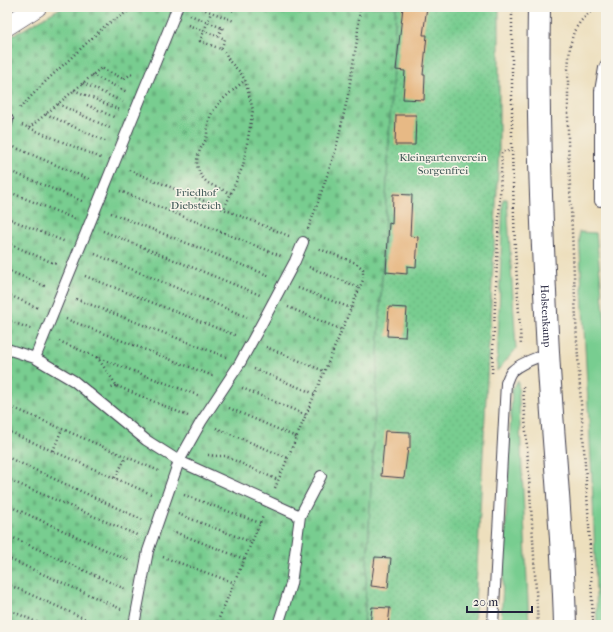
<svg xmlns="http://www.w3.org/2000/svg" width="613" height="632" font-family="'IM FELL French Canon',serif">
<defs>
<pattern id="cemetery-stones" width="16" height="16" patternUnits="userSpaceOnUse"><rect width="16" height="16" fill="#78cd90"/><path d="M2 7V4a2 2 0 0 1 4 0v3zM10 15v-3a2 2 0 0 1 4 0v3z" fill="#68b07d"/></pattern>
<pattern id="garden-dots" width="8" height="8" patternUnits="userSpaceOnUse"><rect width="8" height="8" fill="#78cd90"/><path d="M2 2h.1M6 6h.1" fill="none" stroke="#68b07d" stroke-width="1.8" stroke-linecap="round"/></pattern>
</defs>
<rect width="100%" height="100%" fill="#f7f3e8"/>
<filter id="ink" filterUnits="userSpaceOnUse"><feTurbulence type="fractalNoise" baseFrequency=".025" numOctaves="2"/><feDisplacementMap in="SourceGraphic" scale="8" xChannelSelector="R" yChannelSelector="G"/><feConvolveMatrix kernelMatrix="1 2 1 2 8 2 1 2 1" color-interpolation-filters="sRGB"/></filter>
<filter id="wash" filterUnits="userSpaceOnUse"><feTurbulence type="fractalNoise" baseFrequency=".012" numOctaves="4" result="noise"/><feDisplacementMap in="SourceGraphic" scale="16" xChannelSelector="R" yChannelSelector="G"/><feGaussianBlur stdDeviation="0.9" result="paint"/><feColorMatrix in="noise" values="0 0 0 0 0 0 0 0 0 0 0 0 0 0 0 0 0 1.4 0 .05"/><feComposite in="paint" operator="in"/></filter>
<g filter="url(#wash)">
<rect width="100%" height="100%" fill="#eddfbd"/>
<path fill="#78cd90" stroke="#4d7866" d="M503,199H507L516,349L497,371Z
M579,232L596,233L606,332V625H597L593,499Z
M518,381L529,625H501L512,388Z"/>
<path fill="url(#cemetery-stones)" stroke="#4d7866" d="M62,7H396L364,625H7V37L19,32Z"/>
<path fill="url(#garden-dots)" stroke="#4d7866" d="M396,7H499V151L474,625H364Z"/>
<g id="blocks">
<path fill="#e7b985" d="M403,7H427L423,35H427L423,75H425L424,100L403,99L405,71L396,70Z
M396,115H416L415,145H395Z
M393,194L412,195L410,236L418,237L416,267L407,266V274L386,272L389,223L392,224Z
M389,307L407,308L405,337L387,336Z
M385,431L410,432V448H408L404,478L381,476Z
M375,557L391,558L388,588L371,586Z
M372,607L390,608L388,625H370Z"/>
</g>
</g>
<g filter="url(#ink)">
<use href="#blocks" fill-opacity="0" stroke="#403e4e" stroke-width="1"/>
<g fill="none" stroke-linecap="round" stroke-linejoin="round">
<g stroke="#403e4e" stroke-width="12">
<path id="lane" d="M7,118L8,120L7,123
M600,201V91L604,68L606,64
M7,349L35,358L74,381L146,440L179,461L300,516L321,476
M35,358L130,124L173,19L177,7
M134,625L148,551L179,461L201,422L240,363L262,323L295,261L303,242
M278,625L291,584L300,516
M493,625L506,383C508,379 509,374 512,371C521,362 537,358 548,353"/>
</g>
<g stroke="#403e4e" stroke-width="20">
<path id="street" d="M7,26L37,7"/>
</g>
<g stroke="#403e4e" stroke-width="24">
<g id="secondary">
<path id="s1" d="M539,7C537,122 542,237 548,352C553,443 563,534 565,625"/>
</g>
</g>
<path stroke="#403e4e" stroke-width="2.5" stroke-dasharray="1 3" stroke-linecap="butt" d="M198,7L234,21
M225,7L234,11V7
M512,7V151L515,248L521,346
M190,15L227,30
M188,25C201,30 213,34 225,39L221,49L200,41C204,31 208,22 211,12
M218,36L222,28
M221,49L226,54L229,61L240,72L245,80L253,110L243,166L224,209
M92,75L127,92
M83,83L123,102
M74,90L120,110
M58,104L112,129
M87,105L116,118
M20,108L43,84L106,25L135,7
M46,114L107,142
M22,125L101,158
M29,128L101,68L124,79L131,74L133,75
M7,144L91,180
M7,170L82,201
M129,170L289,236
M7,191L75,219
M120,191L281,256
M231,193C223,190 215,187 208,183C199,176 194,164 199,153C200,148 204,144 206,139C208,131 207,123 211,115C216,103 235,89 245,80
M111,213L270,276
M7,218L66,242
M308,229L317,205L336,149L348,95L357,40L360,7
M103,231L260,295
M7,243L56,264
M95,254L247,317
M309,267L360,288
M7,270L47,287
M85,276L237,336
M298,288L351,308
M7,294L38,308
M76,299L226,357
M288,307L342,330
M66,319L213,376
M7,320L31,329
M59,341L96,357L200,396
M266,347L324,371
M97,357L117,386L109,389
M254,369L315,394
M492,373L502,151H512
M117,386L188,416
M523,387L532,522L538,625
M242,388L306,415
M7,405L159,471
M229,408L296,437
M216,428L288,458
M7,431L151,494
M53,451L62,429
M208,455L218,456H225L278,480
M7,457L143,520
M115,478L126,457
M7,479L137,535
M275,488L363,280V269L356,263L317,248
M184,495L260,523
M7,505L130,561
M178,514L251,542
M172,531L244,559
M7,535L125,589
M163,557L235,583
M7,558L121,609
M7,584L99,625
M7,609L43,625
M150,622L157,625
M216,625L263,516
M593,625L589,525L577,342L568,142V69L570,46L574,31L581,21L588,14L596,10L597,7"/>
<use href="#lane" stroke="#fff" stroke-width="10"/>
<use href="#street" stroke="#fff" stroke-width="19"/>
<use href="#secondary" stroke="#fff" stroke-width="22"/>
</g>
</g>
<g text-anchor="middle" dominant-baseline="central" stroke-width="3" stroke-linejoin="round" paint-order="stroke">
<g font-size="11" fill="#3c5554" stroke="#f7f3e8">
<text x="443" y="157">Kleingartenverein<tspan x="443" dy="13">Sorgenfrei</tspan></text>
<text x="196" y="192">Friedhof<tspan x="196" dy="13">Diebsteich</tspan></text>
</g>
<g font-size="11" fill="#22223b" stroke="#f7f3e8">
<text stroke="none"><textPath href="#s1" startOffset="309">Holstenkamp</textPath></text>
</g>
</g>
<rect width="613" height="632" fill="none" stroke="#f7f3e8" stroke-width="24"/>
<path d="M467 606v6h65v-6" fill="none" stroke="#22223b" stroke-width="2"/>
<text x="473" y="606" font-size="12" fill="#22223b" stroke="#f7f3e8" stroke-width="3" paint-order="stroke">20 m</text>
</svg>
